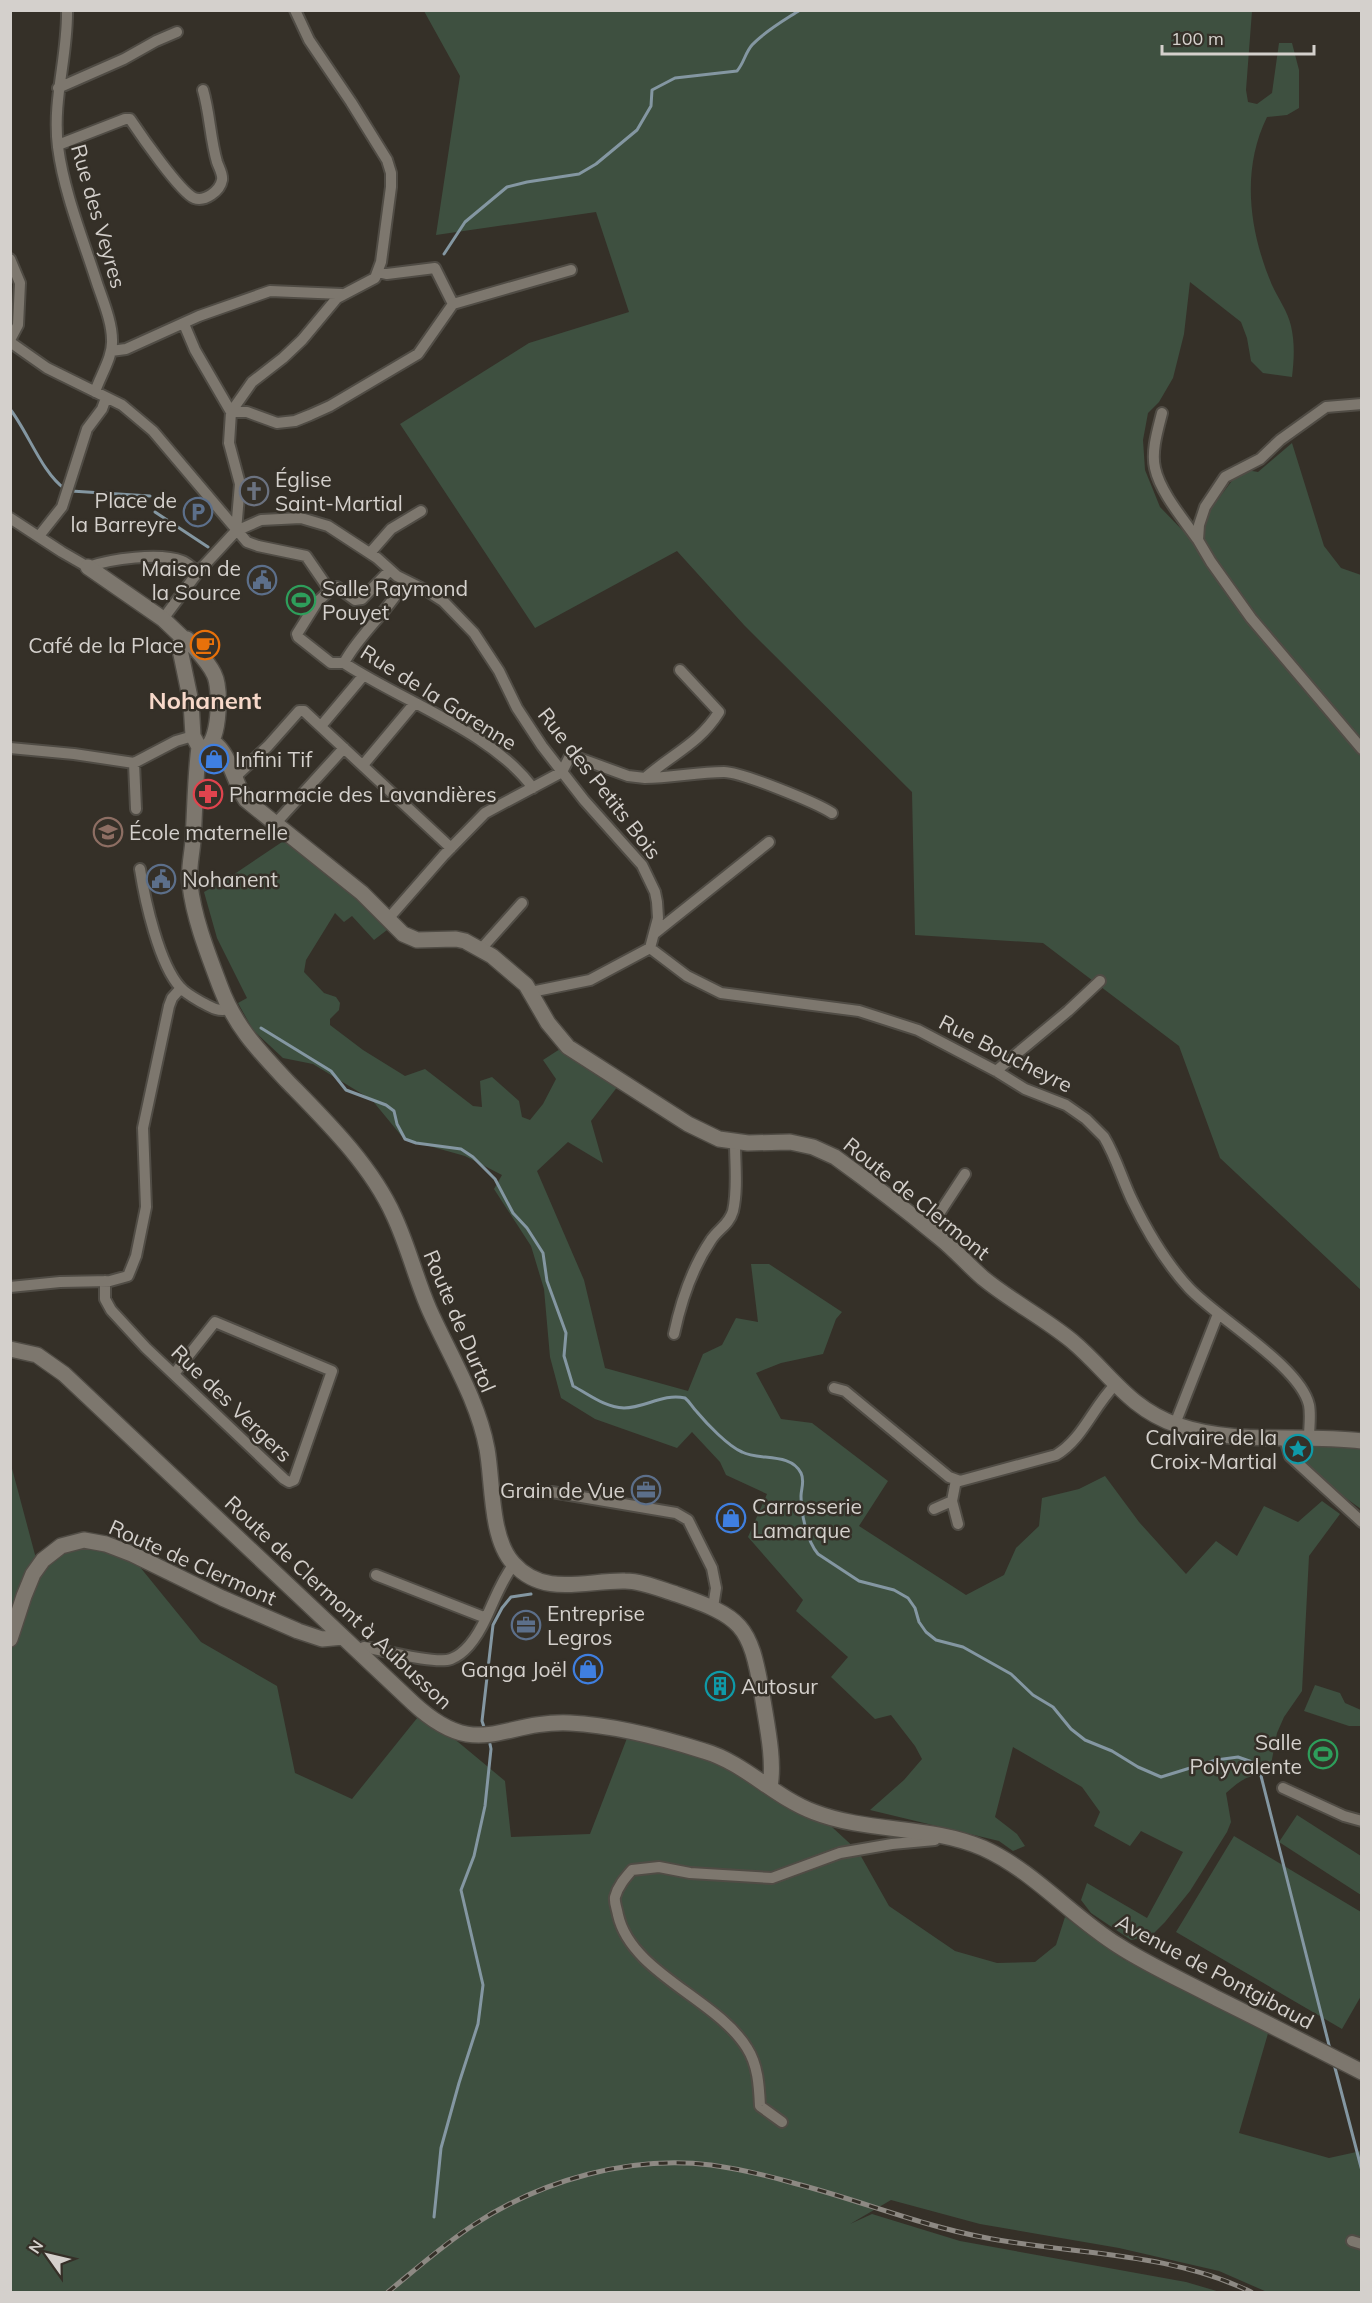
<svg xmlns="http://www.w3.org/2000/svg" width="1372" height="2303" font-family="Mulish,sans-serif">
<rect width="100%" height="100%" fill="#353028"/>
<path fill="#3e5040" d="M424,11H1252L1246,90L1248,102L1257,104L1272,93L1279,43H1292L1299,70V108L1287,115L1267,117C1241,170 1249,231 1272,285C1278,298 1288,312 1291,326C1295,343 1294,360 1292,377L1263,373L1251,361L1247,338L1241,322L1190,282L1184,334L1173,378L1159,402L1148,413L1143,440L1145,470L1160,507L1189,537L1241,469L1258,472L1292,443L1324,546L1341,568L1361,575V1290L1220,1158L1179,1046L1043,943L915,935L912,792L744,625L677,551L535,628L400,424L529,343L629,312L596,212L436,235L460,76Z
M285,840L352,893L387,930L374,940L352,916L344,922L335,913L306,960L304,972L324,993L336,997L340,1003L339,1010L330,1019V1025L363,1050L405,1076L425,1069L473,1106L482,1107L480,1081L492,1077L519,1101L522,1117L530,1120L543,1104L556,1079L543,1060L560,1049L618,1086L591,1121L603,1163L568,1142L537,1171L584,1280L605,1368L688,1391L703,1354L722,1345L736,1318L758,1322L751,1264H769L842,1312L836,1319L823,1354L781,1363L756,1373L781,1419L812,1423L888,1481L859,1526L966,1595L1004,1575L1016,1548L1039,1526L1042,1498L1079,1489L1105,1476L1139,1522L1186,1574L1216,1541L1237,1556L1264,1506L1298,1522L1322,1501L1340,1514L1309,1556L1302,1691L1284,1717L1277,1733L1269,1775C1249,1773 1241,1780 1226,1793L1231,1822L1227,1832L1190,1891L1165,1922L1151,1936L1131,1940L1091,1913L1081,1900L1087,1883L1147,1918L1183,1852L1141,1831L1130,1846L1094,1826L1100,1812L1082,1787L1013,1747L995,1817L1017,1834L1025,1846L1013,1851L999,1841L870,1810L904,1780L922,1759L915,1746L891,1715L875,1719L831,1677L848,1657L796,1611L803,1600L748,1537L767,1494L726,1475L720,1462L692,1432L677,1448L595,1419L561,1398L550,1357L544,1289L531,1246L494,1189L502,1175L465,1156L404,1139L372,1100L313,1064L283,1058L253,1030L238,1003L247,998L217,938L204,892L227,879Z
M1299,1444L1361,1447V1509L1329,1486L1295,1451Z
M10,1461L38,1566L67,1542L131,1556L201,1642L277,1686L295,1773L352,1799L422,1712L505,1781L511,1837L590,1834L629,1733L713,1753L820,1816L858,1851L889,1906L955,1951L997,1963L1035,1962L1056,1945L1065,1917L1123,1959L1269,2030L1239,2133L1329,2158L1361,2151V2292H1267L1219,2271L1119,2248L980,2224L891,2200L850,2224L872,2214L960,2241L1186,2282L1220,2292H11Z
M1315,1685L1340,1693L1345,1703L1361,1710V1726H1349L1304,1711Z
M1297,1815L1361,1856V1895L1279,1842Z
M1234,1836L1361,1912V1996L1342,2029L1176,1932Z"/>
<g fill="none" stroke-linecap="round" stroke-linejoin="round">
<path stroke="#8497a2" stroke-width="3" d="M444,254L465,222L507,187L527,182L579,174L596,164L637,130L651,106L652,90L675,78L737,71C744,63 745,53 752,45C765,31 783,21 800,10
M10,409C28,432 42,473 65,489
M71,491L150,496
M155,512L208,547
M261,1028L331,1071L346,1090L386,1105L394,1111L397,1124L405,1139L416,1143L461,1149L473,1157L495,1179L513,1213L527,1228L543,1253L547,1281L566,1333L564,1356L573,1386C590,1395 604,1407 624,1408C645,1408 663,1393 685,1398C690,1402 692,1407 697,1412C707,1424 728,1446 742,1452C759,1461 790,1452 801,1473C805,1481 801,1489 801,1496C801,1514 807,1541 818,1554L859,1581L894,1590L908,1598L915,1608L919,1622L926,1632L936,1640L963,1647L1011,1674L1033,1695L1053,1707L1071,1729L1085,1740L1112,1751L1138,1767L1161,1777L1216,1760L1238,1757L1258,1764L1330,2049
M484,1727L482,1721L493,1625L502,1608L511,1597L531,1594
M1334,2064L1362,2171
M434,2217L441,2148L459,2083L478,2024L483,1985L461,1890L474,1856L485,1806L491,1749L490,1744"/>
<g stroke="#504c45" stroke-width="14">
<path id="street" d="M67,10C68,56 52,100 58,147C64,193 83,239 97,283C103,301 112,322 112,340C113,357 100,376 95,392
M58,88L124,59L156,41L177,32
M58,145L125,119H130C140,134 180,192 194,198C205,202 220,191 222,180C223,174 219,168 217,162C210,138 210,114 203,90
M10,259L20,283L18,325L10,340
M378,272L387,274L435,268L453,304
M184,324L195,350L231,412H247L277,423L295,421L310,415L330,406L418,354L453,304L571,270
M10,342L47,368L122,405L153,431L247,542L258,546L306,556L328,588L326,594L317,602L297,634L298,637L331,663H344
M111,351L126,349L199,316L270,291L342,294
M1362,404L1326,407L1280,440L1260,459L1225,477L1205,507L1199,525L1198,540L1211,562L1251,618L1362,749
M1162,413C1158,429 1151,451 1155,468C1160,492 1184,520 1198,540
M10,518L62,552L88,567C110,559 160,552 182,561C188,563 193,569 198,572L163,619
M236,531L240,484L229,443L231,412L252,382L283,358L302,340L337,298L375,278L381,262L391,187V173L387,160L351,102L309,40L295,10
M39,536L62,507L87,429L102,409L106,398
M370,553L391,529L421,511
M198,572L236,531L261,520L301,518L328,526L377,558L397,576L429,592L443,601L474,633L499,671L517,708L542,746L584,800L642,865L655,892L657,902L658,918L650,948
M405,581C389,611 360,633 344,663C403,702 491,731 533,788
M328,588L337,587L355,600L362,599L390,570
M321,726L363,676
M10,748L74,754L134,763L176,741L193,736
M134,763L136,809
M363,765L414,704
M234,778L268,746L299,711H304L451,848
M645,778C671,778 697,772 724,772C741,772 817,803 832,813
M275,824L344,748
M140,869C145,901 159,964 180,987C186,994 196,999 203,1003C212,1008 219,1012 229,1009
M388,919L444,855L485,813L562,772L569,758L576,757L628,776L645,778C672,754 699,744 719,712L680,670
M655,933L769,842
M650,948L687,976L721,993L859,1011L918,1030L996,1071L1025,1089L1066,1105L1086,1119L1104,1137C1116,1157 1122,1179 1132,1200C1147,1231 1165,1262 1189,1288C1218,1319 1300,1366 1309,1405C1311,1415 1309,1428 1309,1438
M481,949L522,903
M531,992L590,980L650,948
M996,1071L1068,1011L1100,981
M929,1229L965,1174
M105,1281V1299L111,1310L146,1348L284,1479L289,1482L294,1480L332,1371L215,1322L174,1374
M10,1287L60,1282L110,1281L128,1276L136,1256L146,1207L143,1128L169,1006L172,998L181,988
M674,1334C681,1301 692,1268 711,1240C718,1229 729,1225 733,1211C738,1189 735,1165 735,1142
M834,1388L845,1391L949,1477L960,1481L1056,1455C1082,1440 1093,1407 1115,1385
M1175,1424L1218,1314
M1285,1439L1290,1456L1362,1522
M956,1480L952,1501L958,1524
M552,1492L676,1513L688,1520L712,1568L716,1588L713,1607
M934,1509L952,1501
M376,1575L486,1618
M358,1651L364,1647C382,1650 436,1665 451,1659C467,1653 479,1633 486,1618C495,1599 501,1581 514,1564
M1283,1788L1344,1816L1362,1821
M782,2122L760,2106C759,2086 758,2065 747,2048C717,1999 631,1973 618,1915C617,1909 614,1902 615,1897C618,1886 625,1878 632,1870L659,1867L690,1873L772,1878L840,1853L892,1844L935,1840L937,1835
M1352,2241L1362,2244"/>
</g>
<g stroke="#504c45" stroke-width="18">
<path id="secondary" d="M88,567L163,619L183,638L187,639C196,650 208,661 214,674C221,688 220,737 207,747
M183,638L179,645L191,702L193,736L199,747
M213,742C230,753 234,783 246,800L362,893L403,934L417,940L456,939L465,941L492,956L526,985L548,1023L568,1047L688,1124L719,1139L748,1143L790,1142L813,1147L835,1157C871,1183 906,1210 940,1238C955,1250 968,1265 983,1278C1011,1301 1044,1318 1072,1341C1109,1372 1128,1408 1177,1425C1239,1446 1298,1433 1362,1441
M199,747C195,778 195,809 193,840C192,855 188,869 190,885C194,919 208,954 220,986C235,1027 259,1051 288,1082C327,1122 371,1165 394,1216C408,1246 416,1279 429,1309C449,1354 478,1400 487,1449C493,1482 490,1538 513,1563C544,1598 586,1580 625,1581C642,1581 660,1589 676,1594C742,1617 750,1624 762,1694C766,1721 775,1760 770,1786
M10,1349L37,1355L64,1374L413,1703C478,1763 500,1720 570,1723C613,1725 663,1738 704,1751C745,1763 774,1797 814,1812C868,1833 930,1825 983,1848C1034,1871 1072,1917 1119,1946C1150,1966 1184,1981 1216,1998C1265,2022 1313,2047 1362,2072
M10,1639L24,1596L33,1574L43,1560L61,1546L84,1540L106,1544L132,1554L222,1598L298,1631L322,1639L343,1637"/>
</g>
<use href="#street" stroke="#7d776e" stroke-width="10"/>
<use href="#secondary" stroke="#7d776e" stroke-width="15"/>
<g stroke="#8d8983" stroke-width="5">
<path id="rail" d="M388,2292C416,2269 444,2244 475,2224C542,2180 631,2155 711,2165C740,2169 769,2176 797,2184C859,2200 919,2225 982,2237C1072,2255 1168,2251 1251,2292"/>
</g>
<use href="#rail" stroke="#353028" stroke-width="3" stroke-dasharray="9" stroke-linecap="butt"/>
</g>
<defs>
<g id="church-ring" transform="scale(1.5)"><circle r="9.5" fill="#353028" stroke="#6b7280" stroke-width="1.5"/><path d="M-1.2-6h2.4v3.5h3.3v2.4h-3.3V6h-2.4V-.1h-3.3v-2.4h3.3Z" fill="#6b7280"/></g>
<g id="parking-ring" transform="scale(1.5)"><circle r="9.5" fill="#353028" stroke="#5c6f8a" stroke-width="1.5"/><path d="M-3.5-5.5H1a3.5 3.5 0 0 1 0 7H-1V5.5H-3.5ZM-1-3.4V-.6H.8a1.4 1.4 0 0 0 0-2.8Z" fill="#5c6f8a"/></g>
<g id="civic-ring" transform="scale(1.5)"><circle r="9.5" fill="#353028" stroke="#5c6f8a" stroke-width="1.5"/><path d="M-.6-6.5H3V-4.5H.6V-3L4-1V1h2V6H-6V1h2V-1L-.6-3ZM-1.2 2.5V6h2.4V2.5Z" fill="#5c6f8a"/></g>
<g id="stadium-ring" transform="scale(1.5)"><circle r="9.5" fill="#353028" stroke="#2e9e5b" stroke-width="1.5"/><path d="M0-5a6.5 5 0 1 0 0 10a6.5 5 0 1 0 0-10ZM-3.5-1.8h7v3.6h-7Z" fill="#2e9e5b"/></g>
<g id="cafe-ring" transform="scale(1.5)"><circle r="9.5" fill="#353028" stroke="#e8710a" stroke-width="1.5"/><path d="M-5.5-4.5H6V0H3Q3 3.5 0 3.5H-2.5Q-5.5 3.5-5.5 0ZM3-3.2v2h1.7v-2ZM-6 4.5H4V6H-6Z" fill="#e8710a"/></g>
<g id="shop-ring" transform="scale(1.5)"><circle r="9.5" fill="#353028" stroke="#3f7fe0" stroke-width="1.5"/><path d="M-5-2.5h2.3a2.7 3.5 0 0 1 5.4 0H5L5.5 6h-11ZM-1.5-2.5h3a1.5 2.3 0 0 0-3 0Z" fill="#3f7fe0"/></g>
<g id="pharmacy-ring" transform="scale(1.5)"><circle r="9.5" fill="#353028" stroke="#e0444e" stroke-width="1.5"/><path d="M-2-6h4v4h4v4h-4v4h-4v-4h-4v-4h4Z" fill="#e0444e"/></g>
<g id="school-ring" transform="scale(1.5)"><circle r="9.5" fill="#353028" stroke="#8d6e63" stroke-width="1.5"/><path d="M0-5L7-2L0 1L-7-2ZM-4 1L0 2.5L4 1V4Q0 6-4 4Z" fill="#8d6e63"/></g>
<g id="sight-ring" transform="scale(1.5)"><circle r="9.5" fill="#353028" stroke="#0f9aa8" stroke-width="1.5"/><path d="M0-6L1.8-2.2L6-1.7L2.9 1.2L3.7 5.4L0 3.3L-3.7 5.4L-2.9 1.2L-6-1.7L-1.8-2.2Z" fill="#0f9aa8"/></g>
<g id="office-ring" transform="scale(1.5)"><circle r="9.5" fill="#353028" stroke="#5c6f8a" stroke-width="1.5"/><path d="M-6-3h4V-5.5h4V-3h4V5H-6ZM-1-4.5V-3h2v-1.5ZM-6 0V1H6V0Z" fill="#5c6f8a"/></g>
<g id="building-ring" transform="scale(1.5)"><circle r="9.5" fill="#353028" stroke="#0f9aa8" stroke-width="1.5"/><path d="M-4-6H4V6H1V3H-1V6H-4ZM-2.5-4.3h1.7v1.8h-1.7ZM.8-4.3h1.7v1.8H.8ZM-2.5-1h1.7V.8h-1.7ZM.8-1h1.7V.8H.8Z" fill="#0f9aa8"/></g>
</defs>
<g fill-rule="evenodd">
<use href="#church-ring" x="254" y="491"/>
<use href="#parking-ring" x="198" y="512"/>
<use href="#civic-ring" x="262" y="580"/>
<use href="#stadium-ring" x="301" y="600"/>
<use href="#cafe-ring" x="205" y="645"/>
<use href="#shop-ring" x="214" y="759"/>
<use href="#pharmacy-ring" x="208" y="794"/>
<use href="#school-ring" x="108" y="832"/>
<use href="#civic-ring" x="161" y="879"/>
<use href="#sight-ring" x="1298" y="1449"/>
<use href="#office-ring" x="646" y="1490"/>
<use href="#shop-ring" x="731" y="1518"/>
<use href="#office-ring" x="526" y="1625"/>
<use href="#shop-ring" x="588" y="1669"/>
<use href="#building-ring" x="720" y="1686"/>
<use href="#stadium-ring" x="1323" y="1754"/>
</g>
<g text-anchor="middle" dominant-baseline="central" stroke-width="5" stroke-linejoin="round" paint-order="stroke">
<g font-size="21" fill="#d4d0cc" stroke="#353028">
<text transform="translate(99 216) rotate(74)">Rue des Veyres</text>
<text transform="translate(439 697) rotate(32)">Rue de la Garenne</text>
<text transform="translate(600 783) rotate(52)">Rue des Petits Bois</text>
<text transform="translate(1006 1053) rotate(27)">Rue Boucheyre</text>
<text transform="translate(917 1198) rotate(39)">Route de Clermont</text>
<text transform="translate(460 1321) rotate(67)">Route de Durtol</text>
<text transform="translate(232 1403) rotate(44)">Rue des Vergers</text>
<text transform="translate(193 1562) rotate(24)">Route de Clermont</text>
<text transform="translate(339 1602) rotate(43)">Route de Clermont à Aubusson</text>
<text transform="translate(1215 1971) rotate(28)">Avenue de Pontgibaud</text>
</g>
<g font-size="21" fill="#d4d0cc" stroke="#353028" text-anchor="start">
<text x="275" y="479">Église<tspan x="275" dy="24">Saint-Martial</tspan></text>
<text x="177" y="500" text-anchor="end">Place de<tspan x="177" dy="24">la Barreyre</tspan></text>
<text x="241" y="568" text-anchor="end">Maison de<tspan x="241" dy="24">la Source</tspan></text>
<text x="322" y="588">Salle Raymond<tspan x="322" dy="24">Pouyet</tspan></text>
<text x="184" y="645" text-anchor="end">Café de la Place</text>
<text x="235" y="759">Infini Tif</text>
<text x="229" y="794">Pharmacie des Lavandières</text>
<text x="129" y="832">École maternelle</text>
<text x="182" y="879">Nohanent</text>
<text x="1277" y="1437" text-anchor="end">Calvaire de la<tspan x="1277" dy="24">Croix-Martial</tspan></text>
<text x="625" y="1490" text-anchor="end">Grain de Vue</text>
<text x="752" y="1506">Carrosserie<tspan x="752" dy="24">Lamarque</tspan></text>
<text x="547" y="1613">Entreprise<tspan x="547" dy="24">Legros</tspan></text>
<text x="567" y="1669" text-anchor="end">Ganga Joël</text>
<text x="741" y="1686">Autosur</text>
<text x="1302" y="1742" text-anchor="end">Salle<tspan x="1302" dy="24">Polyvalente</tspan></text>
</g>
<g font-size="24" font-weight="bold" fill="#f7d8c9" stroke="#353028">
<text x="205" y="700">Nohanent</text>
</g>
</g>
<rect width="1372" height="2303" fill="none" stroke="#d4d0cc" stroke-width="24"/>
<g transform="translate(48 2255) rotate(304)" stroke="#353028" stroke-width="4.5" paint-order="stroke">
<path d="M0-4.5L10 22L0 15L-10 22Z" fill="#d4d0cc"/>
<text y="-9" font-size="16" font-weight="bold" text-anchor="middle" fill="#d4d0cc">N</text>
</g>
<path d="M1162 45v9h152v-9" fill="none" stroke="#d4d0cc" stroke-width="3"/>
<text x="1171" y="45" font-size="18" fill="#d4d0cc" stroke="#353028" stroke-width="4.5" paint-order="stroke">100 m</text>
</svg>
